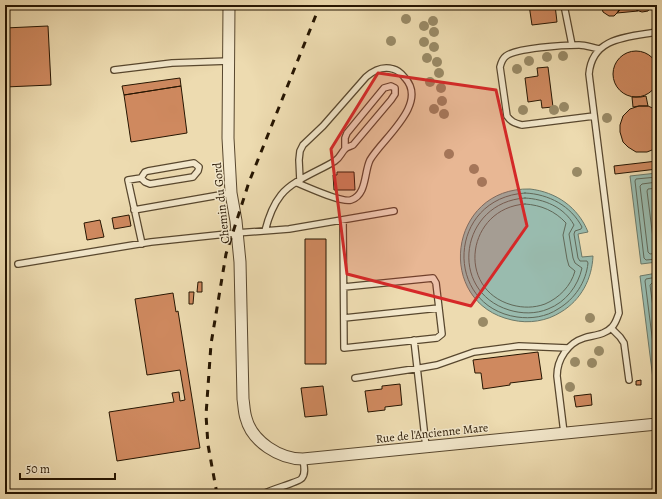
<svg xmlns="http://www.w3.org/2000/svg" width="662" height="499" font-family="Alegreya,serif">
<rect width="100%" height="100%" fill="#eddbb0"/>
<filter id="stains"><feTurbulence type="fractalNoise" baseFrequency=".005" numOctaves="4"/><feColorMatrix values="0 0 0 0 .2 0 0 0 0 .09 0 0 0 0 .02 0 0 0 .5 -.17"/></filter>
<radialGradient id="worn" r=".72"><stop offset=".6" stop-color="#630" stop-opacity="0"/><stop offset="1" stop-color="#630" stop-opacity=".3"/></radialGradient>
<path fill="#99bbae" stroke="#6b7969" d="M657,173V262L641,264L630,176Z
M530,189C556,192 578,207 588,232L578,234L582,257L593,256C592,279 581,300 561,312C547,321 529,324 512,320C434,303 448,187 530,189Z
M657,273V387H654L640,276Z"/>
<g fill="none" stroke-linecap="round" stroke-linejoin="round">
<path stroke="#606858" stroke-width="1" d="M657,177L636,179L635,181L644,258L646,260L657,259
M657,182L642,184L640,186L648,252L650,254L657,253
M657,188L648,189L647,191L654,246L657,247
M525,193C549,194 571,206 582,227L581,229L575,231L574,234L578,258L580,261H587L588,263C586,282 575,299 558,309C546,317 531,319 517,317C443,306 447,198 525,193Z
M525,198C544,199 564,207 574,225L569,234L573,258L575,263L582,268C578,286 566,302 548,309C536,314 522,314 509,310C447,291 460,202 525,198Z
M525,204C541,205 555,211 566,223L563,235L567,259L569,266L575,271C571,286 559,298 545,304C534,308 523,308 512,305C455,289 467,208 525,204Z
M657,277L646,279L645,281L657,376
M657,282L652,283L650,285L657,337"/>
</g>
<path fill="#cf895f" stroke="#271602" d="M529,5H555L557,22L532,25Z
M601,5H620V8L617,13L614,16H609L603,12Z
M620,5H634L638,11L617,13L620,10Z
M634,5H652L648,11L642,12L636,10Z
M48,26L51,85L5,87V28Z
M613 74a23 23 0 1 1 46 0a23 23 0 1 1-46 0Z
M548,67L553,107L542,108L541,100L528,102L525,78L538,76L537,68Z
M180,78L181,86L124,95L122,86Z
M181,86L187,133L131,142L124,95Z
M646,96L648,106H639L633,107L632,97H641Z
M639,106H648L657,110V148L647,152H636L628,147L623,142L620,132V125L623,116L630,109Z
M657,161V169L615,174L614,166Z
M337,172H354L355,190H334L333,175H337Z
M129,215L131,226L114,229L112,218Z
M100,220L104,237L87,240L84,223Z
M305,239H326V364H305Z
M198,282H202V292H197Z
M189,292H194L193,304H189Z
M173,293L176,312L178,311L200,448L117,461L109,412L174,402L172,393L179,392L180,401L185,400L180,370L147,375L135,299Z
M538,352L542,379L510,383V385L483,389L481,373H475L473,360Z
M641,380V385H636V381Z
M400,384L402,405L385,407V410L368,412L365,391L382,389V386Z
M323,386L327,415L305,417L301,388Z
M591,394L592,405L576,407L574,396Z"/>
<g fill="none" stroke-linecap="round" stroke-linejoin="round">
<g stroke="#58472e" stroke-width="8">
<path id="lane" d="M564,5L572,45
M114,70L172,63L229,61
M594,116L522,125C515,123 511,122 507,116L500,67C501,63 502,59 506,56C516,48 564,45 579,45C586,45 593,48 600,49
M194,163L199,167L198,171L193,177L150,184L145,182L141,178L145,172L148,171Z
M141,178L128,180L142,244
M297,183C308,187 341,203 351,200C367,195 364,172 370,160C382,139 429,104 405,78C402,74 398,70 393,69C383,66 374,70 366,77L323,126L303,145L300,151L299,160L300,181
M134,210L231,193
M343,220L344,348L437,338L442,334L436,283L433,278L344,287
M265,231C268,219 273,205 281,195C293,180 319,171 335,161C340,158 341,153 345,149C347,147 351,146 353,145L391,100L395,94V88L391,86L384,88L347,133L345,138V149
M18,264L151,242L236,233L289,229L394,211
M344,318L439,308
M611,328L620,337L624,343L629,380
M414,340L426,447
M355,378L420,368L437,365L474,352L519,346L568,348
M564,433L557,376C557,359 568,343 584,338C594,335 605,335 612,327C616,323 617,318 619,313L589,74C592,37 628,37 657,32
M263,494C271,489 300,482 302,478C306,473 304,466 303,459"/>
</g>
<g stroke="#58472e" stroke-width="13">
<path id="street" d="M229,5L228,138L231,193L236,221L240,262L243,399C244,405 244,412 246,418C252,442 280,459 303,459L657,424"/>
</g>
<use href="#lane" stroke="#f3e8cc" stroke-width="5.5"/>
<use href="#street" stroke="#f3e8cc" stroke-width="11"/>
<path stroke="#271602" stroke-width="3" stroke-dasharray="7 7" stroke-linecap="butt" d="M217,494L208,445L206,415L211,344L226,254L249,182L320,5"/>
</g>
<g fill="#998a66">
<circle cx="406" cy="19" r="5"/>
<circle cx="433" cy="21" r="5"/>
<circle cx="424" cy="26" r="5"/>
<circle cx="434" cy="32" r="5"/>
<circle cx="391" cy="41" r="5"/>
<circle cx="424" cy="42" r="5"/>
<circle cx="434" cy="47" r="5"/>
<circle cx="563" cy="56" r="5"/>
<circle cx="547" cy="57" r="5"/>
<circle cx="427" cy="58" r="5"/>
<circle cx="529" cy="61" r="5"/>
<circle cx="437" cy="62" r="5"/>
<circle cx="517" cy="69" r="5"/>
<circle cx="439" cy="73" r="5"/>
<circle cx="430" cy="82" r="5"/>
<circle cx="441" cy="88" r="5"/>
<circle cx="442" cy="101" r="5"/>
<circle cx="564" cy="107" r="5"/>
<circle cx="434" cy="109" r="5"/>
<circle cx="523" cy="110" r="5"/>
<circle cx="554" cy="110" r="5"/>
<circle cx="444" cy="114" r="5"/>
<circle cx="607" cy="118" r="5"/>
<circle cx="449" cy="154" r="5"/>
<circle cx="474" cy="169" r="5"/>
<circle cx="577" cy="172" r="5"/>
<circle cx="482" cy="182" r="5"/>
<circle cx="590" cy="318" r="5"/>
<circle cx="483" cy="322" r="5"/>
<circle cx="599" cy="351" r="5"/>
<circle cx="575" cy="362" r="5"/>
<circle cx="592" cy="363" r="5"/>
<circle cx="570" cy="387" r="5"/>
</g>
<path fill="#d62828" fill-opacity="0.2" stroke="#d62828" stroke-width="3" stroke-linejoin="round" d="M378,73L496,90L527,226L471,306L347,274L331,149Z"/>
<g text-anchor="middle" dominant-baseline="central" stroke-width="3" stroke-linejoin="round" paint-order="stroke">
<g font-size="12" fill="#271602" stroke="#f3e8cc">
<text transform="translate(221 203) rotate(-96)">Chemin du Gord</text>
<text transform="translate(432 433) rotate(-6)">Rue de l'Ancienne Mare</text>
</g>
</g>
<rect width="662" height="499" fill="none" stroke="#eddbb0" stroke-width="20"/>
<rect x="6" y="6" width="650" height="487" fill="none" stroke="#271602" stroke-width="2"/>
<rect x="10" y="10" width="642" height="479" fill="none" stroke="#271602"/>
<path d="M20 473v6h95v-6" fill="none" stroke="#271602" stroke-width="2"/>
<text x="26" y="473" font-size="12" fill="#271602" stroke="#f3e8cc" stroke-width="3" paint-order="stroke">50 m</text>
<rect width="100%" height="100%" filter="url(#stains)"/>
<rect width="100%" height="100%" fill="url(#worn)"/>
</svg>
